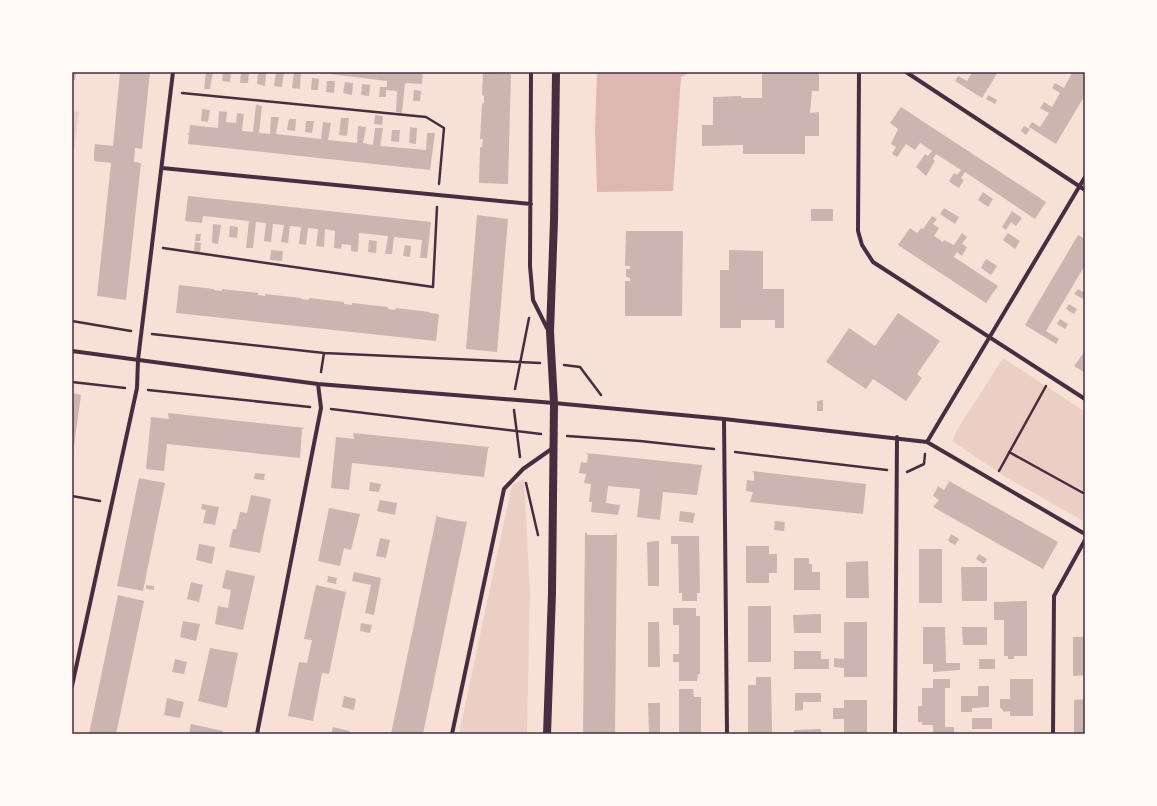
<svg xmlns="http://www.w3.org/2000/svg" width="1157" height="806" font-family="'Source Serif 4',serif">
<rect width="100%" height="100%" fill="#f7e1d7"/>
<path fill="#ebcfc5" d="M72,111L79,112L72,166Z
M1003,358L1085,412V522L1004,476L952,441L957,430Z
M524,479L530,592L527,734H459L512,485Z"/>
<path fill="#dcb8b0" d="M597,72H692L681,77L673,191L597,192L595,130Z"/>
<path fill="#ccb4b1" d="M72,72H76L75,80H72Z
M120,72H150L142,149L135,148L134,162L141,163L126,300L97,296L111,163L94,161V154L95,144L113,146Z
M206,72H213L210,89H204Z
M223,72H231L230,82L222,81Z
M241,72H249L248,83H240Z
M258,72H265L266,74L265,86L257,84Z
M276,72H284L282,87L274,86Z
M294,72H301L300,89L292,88Z
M314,72H423L422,84L405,83L402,113L396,112L397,91L386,90V97H379L380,87H387V81Z
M762,72H819V91H812L810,113L819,112V136H805V154H743V145L702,146V125H713V97L740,96V95L742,98H762Z
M972,72H998L982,98L955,81L958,76L967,81Z
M1070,72H1085V95L1056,144L1029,127L1032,122L1040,127L1049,113L1040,108L1044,102L1052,107L1060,93L1052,88L1055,83L1064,88L1072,73Z
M483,73L511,74L508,184L479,183L480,147H482L483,139H480L482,104L484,103V96L482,95Z
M312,78L319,79L318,90H311Z
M327,81H335L334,93L326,92Z
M345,82L353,83L352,95L343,93Z
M362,84L370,85L369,96L361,95Z
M414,90L421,91L420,101H413Z
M988,95L997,100L995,104L986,99Z
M256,105L262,106L259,133L270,134L271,117H279L276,134L321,139L323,122L331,123L328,140L357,143L358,126L366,127L363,143L373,145L375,128H383L380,146L426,150L427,133H435L430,170L188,144L189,135H187L189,133L190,125L218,128L219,111L227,112L226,122L236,123L237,113L244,114L242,131L253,132Z
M901,107L1046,202L1035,219L965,172L961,178L964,180L959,188L954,185L949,181L954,173L957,175L961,170L936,154L933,159L935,161L926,176L916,167L925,154L928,156L932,151L920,143L915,150L906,144L897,157L892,154L896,147L891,144L898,129L890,123Z
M202,109L210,110L208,122L201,121Z
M375,115L383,116L382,125L374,124Z
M341,118H349L347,136L339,135Z
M289,119H296L295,131L287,130Z
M306,121H314L312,133L305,132Z
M1024,126L1030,129L1026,135L1021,131Z
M410,127L417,128L416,144L409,143Z
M392,130H400L399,142L391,141Z
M983,192L993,199L988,207L978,200Z
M188,196L431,222L427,258H420L422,240L394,237L392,254H385L388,236L359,233L358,252L351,251V245L342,244L341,249L334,248L335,231L325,229L324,247L316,246L318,229L308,228L306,245L299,244L301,227L290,226L288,243L281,242L284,225L273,224L271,242L264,241L266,223L256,222L253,248H246L249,221L203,216L202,223L185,221Z
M944,208L959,217L955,224L940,214Z
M811,209H833V221H811Z
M1012,211L1022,218L1016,226L1011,222L1006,230L1002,227Z
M477,215L508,219L497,352L466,349Z
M932,216L937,219L933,224L939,228L934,236L943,242L944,240L954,245L962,233L967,237L962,244L967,247L962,256L957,252L954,257L998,286L986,303L898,245L910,228L917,233L921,228L923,229Z
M213,224L221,225L218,244L212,243Z
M230,226L238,227L237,238L229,237Z
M626,231H683L682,316H625V281H630V278L626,277V269H630V266H625Z
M1008,233L1020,241L1015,249L1003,240Z
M196,234H201L200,241H195Z
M1078,235L1085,239V265L1046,331L1059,339L1056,344L1025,325Z
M369,240L377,241L376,253L368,252Z
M195,242L201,243L200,252L194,251Z
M405,245L411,246L410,257L403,256Z
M271,250L283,251L282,261L270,260Z
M729,250L763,251V289H784V328H775V320H741V328H720V270H729Z
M986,259L997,266L991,275L981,268Z
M179,285L214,289V290L222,291V289L258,293V295L265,296V294L301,298V299L309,300V298L344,302V304L352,305V303L388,307V309L395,310L396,308L430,312L429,313L439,314L436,341L176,313Z
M1078,289L1085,293L1083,299L1074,294Z
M1069,304L1077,309L1074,314L1066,309Z
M898,313L940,341L917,374L922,378L906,401L873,379L866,389L826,362L849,328L875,346Z
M1060,319L1068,324L1065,329L1057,324Z
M1085,351V373L1074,366Z
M72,393L81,395L73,453H72Z
M823,400V411H817V401Z
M168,413L305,428L302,429L300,458L167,444L164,471L146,469L151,417L169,419Z
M353,433L489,447L488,449L484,477L352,463L349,490L331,488L336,437L354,439Z
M586,453L702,465L697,495L663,492L660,520L637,517L640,489L608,486L606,503L620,505L618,515L591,512L592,502H589L591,484L584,483L586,474L579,473L581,462L587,463L588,455Z
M752,471L866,484L863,514L750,502L753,492L746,491L747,480L754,481V473Z
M255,473L265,474L264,480L254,479Z
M139,478L165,483L143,591L117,586Z
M947,480L1058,542L1043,569L933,507L939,500L933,496L938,486L944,490L949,482Z
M370,482L381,484L379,492L369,491Z
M251,495L271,499L260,553L229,547L233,529H236L240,512L247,513Z
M380,500L397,503L395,515L377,511Z
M202,504L219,507L215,525L203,523L206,510L201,509Z
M329,508L360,514L351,550L344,548L340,566L318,561Z
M680,511L695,513L693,523L679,521Z
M437,514L438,517L465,522L467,521L423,734H391Z
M775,521L785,522L784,531L774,530Z
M585,532L587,533V535H615L617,533L615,734H583Z
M951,534L959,539L955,545L948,541Z
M671,536H699L700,593H697V601H682V593H679L678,544H671Z
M380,538L390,540L386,558L376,556Z
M659,541V586H648L647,542Z
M199,544L215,547L212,564L196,560Z
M746,546H769V554H777V573H769V583H746Z
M919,549H942V603H919Z
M979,554L987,559L984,564L976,559Z
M794,558H809V564H812V572H820V590H794Z
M868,561L869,598H846V562Z
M961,567H987V601H962Z
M226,570L255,576L243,630L215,624L218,606L228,608L231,590L222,588Z
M354,572L381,578L374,615L365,613L371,585L352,581Z
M328,576L337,578L336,584L327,582Z
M191,582L203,585L199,602L187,599Z
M146,585L154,586V590L146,589Z
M316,585L346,592L329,674L322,673L313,721L288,716L299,662L307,663L312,640L304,639Z
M118,595L144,601L116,734H89Z
M1027,601V656H1014V659H1008V656H1004V620H994V602Z
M748,606H771V662H748Z
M673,608H696V616H700V674H698L697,681H679V662H673V654H679V625H673Z
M821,614V633H794L793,615Z
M183,621L200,624L196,641L180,637Z
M648,622H659L660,667H648Z
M844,622H867V677H844V668L834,667V658L844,659Z
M361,623L372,625L370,633L360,631Z
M923,627H945L946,663H960V670L933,672V664H923Z
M962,627H987V645H963Z
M1073,637H1085V675L1073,676Z
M210,648L238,653L227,708L198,701Z
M794,651H821V659H829V669H794Z
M175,659L187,662L184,674L172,672Z
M979,659H995V669H979Z
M756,677H771L772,734H748V685H756Z
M933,679H950V688H945V727H954V734H933V725H922V722H918V706H922V688H933Z
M1010,679H1033V716H1010V711L1004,712L1000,707V699H1010Z
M978,686H989V707L972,708V712H961V696H978Z
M679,689H693L694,697H701V734H679Z
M795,693H821V702H803V710L795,711Z
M344,696L356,699L354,710L342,707Z
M167,698L184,702L180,718L164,715Z
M1085,699V734H1074V700Z
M844,700H867V734H844V719H833V708H844Z
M648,703H660V734H649Z
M972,718H992V729H972Z
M191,724L223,731L222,734H189Z
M333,727L350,731L349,734H331Z
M821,729V734H794V730Z"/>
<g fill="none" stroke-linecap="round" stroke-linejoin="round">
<path stroke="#4a2c40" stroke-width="2.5" d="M182,93L426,117L444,128L439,184
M163,248L433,287L437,207
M72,321L131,331
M152,334L324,353L540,363
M564,365L580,367L601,395
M321,372L324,353
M72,382L125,388
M515,389L529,318
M148,390L310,407
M331,409L541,434
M514,410L520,457
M567,436L640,441L714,449
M735,452L887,470
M1009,452L1085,494
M999,471L1046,386
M907,472L924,464L925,454
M526,483L538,535
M72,496L100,501"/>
<path stroke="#4a2c40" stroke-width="4" d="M531,72L530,266L533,300L548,330
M859,72L858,231L862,245L873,262L1085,399
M906,72L1085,190
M162,168L531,204
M72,351L318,384L554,403L724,419L927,442L1085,534
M724,419L727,734
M927,442L1085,177
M72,686L137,388L138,360L173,72
M257,734L321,408L318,384
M452,734L504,489L523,469L553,448
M895,734L897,437
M1053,734L1054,596L1085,540"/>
<path stroke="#4a2c40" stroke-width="8" d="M547,734L552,593L554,403L550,332L554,221L556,72"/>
</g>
<rect width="1157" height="806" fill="none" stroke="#fffaf5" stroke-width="146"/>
<rect x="73" y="73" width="1011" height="660" fill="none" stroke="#4a2c40" stroke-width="1.5"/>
</svg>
